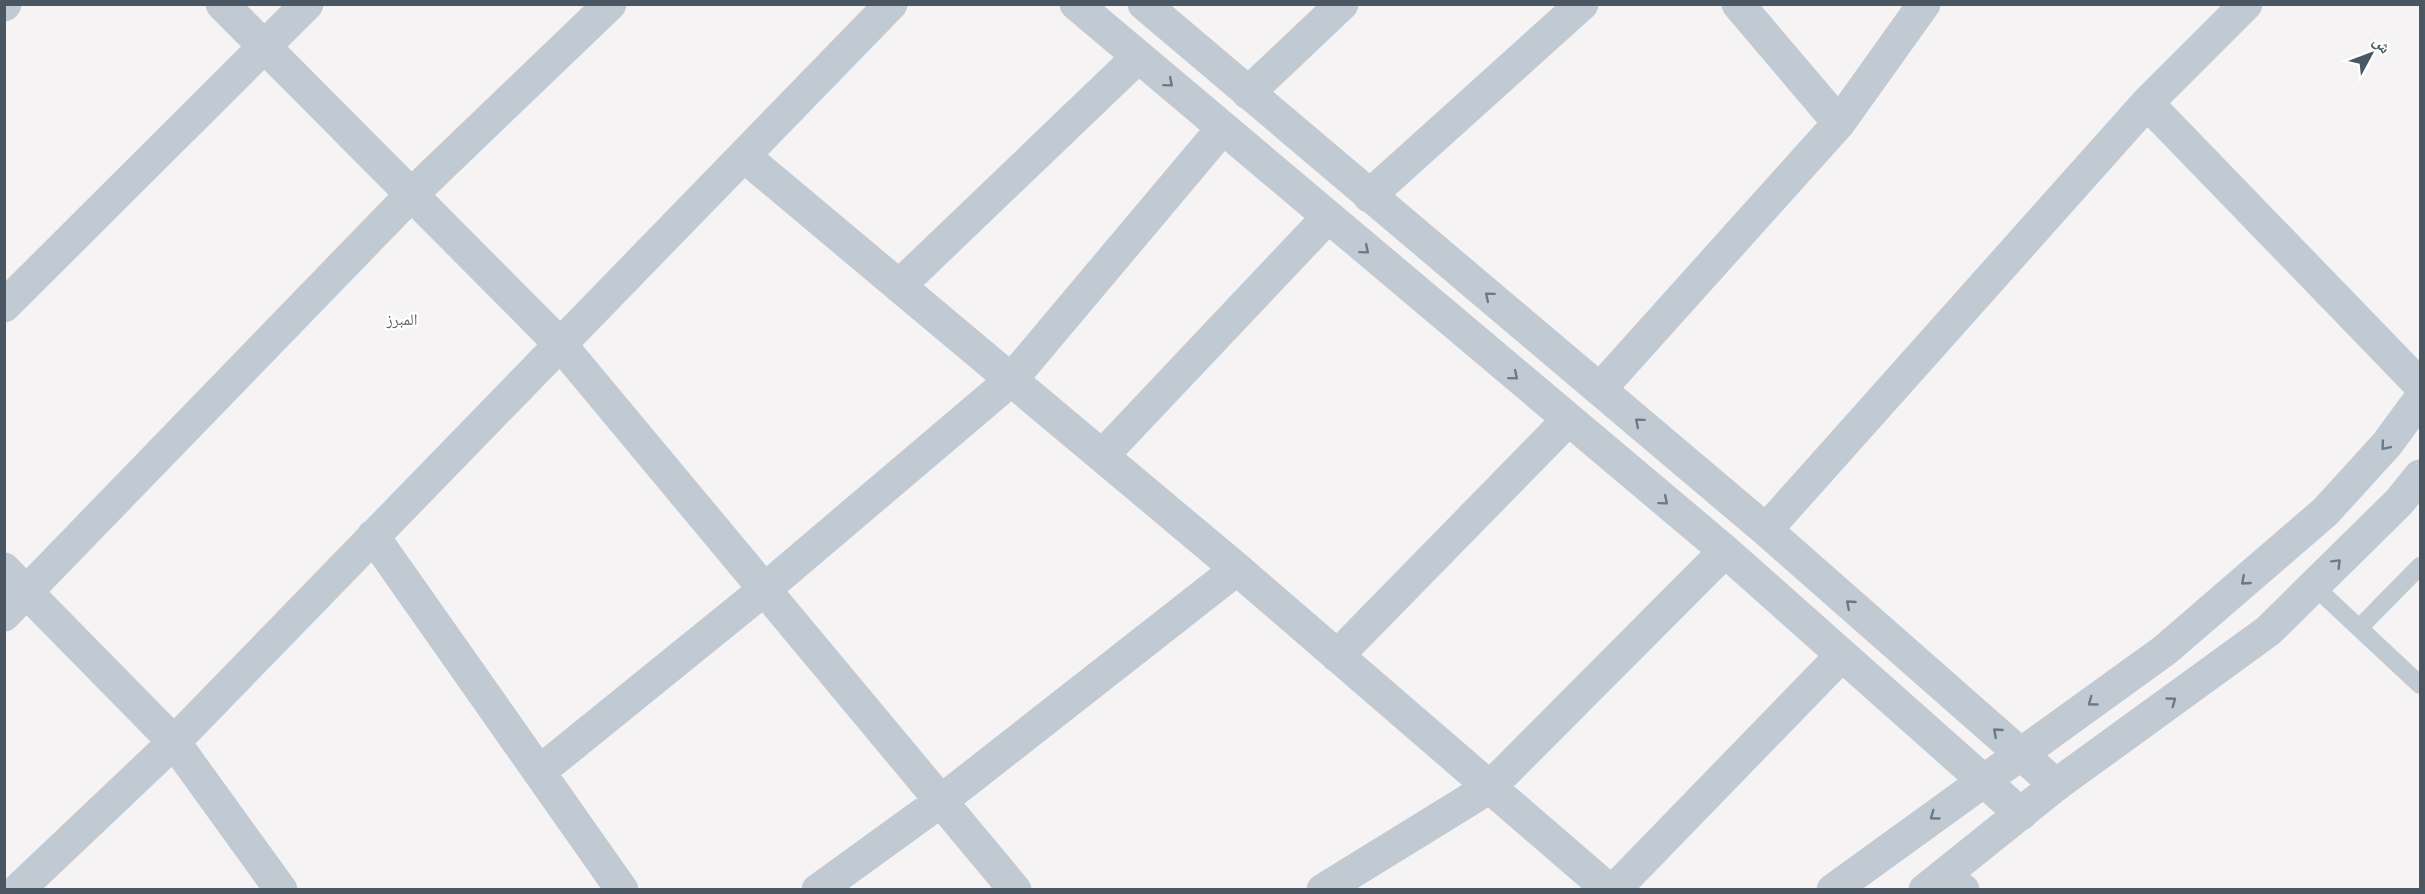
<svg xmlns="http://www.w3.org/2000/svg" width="2425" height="894" font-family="'Fira Sans Condensed','Noto Naskh Arabic',sans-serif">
<rect width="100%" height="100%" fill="#f5f3f3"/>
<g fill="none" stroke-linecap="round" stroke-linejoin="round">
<path stroke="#c1cad2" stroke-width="18" d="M2314,586L2420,685
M2359,628L2420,566"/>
<path stroke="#c1cad2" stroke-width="33" d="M222,4L560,344L1015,890
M1076,4L1725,551L2021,814
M1144,4L1766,530L2056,785
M1738,4L1839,123
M4,5L5,4
M1248,93L1342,4
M2147,103L2420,385
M744,156L1237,569L1609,890
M1369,196L1582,4
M899,286L1138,57
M4,306L307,4
M1600,389L1839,123L1924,4
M1102,456L1327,218
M1766,530L2147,103L2246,4
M373,536L622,890
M4,569L174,742L281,890
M4,615L411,195L610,4
M1337,656L1567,421
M539,772L765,589L1011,380L1222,129
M1942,877L1963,890
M18,890L174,742L891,4
M818,890L941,801L1237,569
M1323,890L1490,787L1725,551
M1614,890L1842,655"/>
<path stroke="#c1cad2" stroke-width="33" d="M1833,890L2165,650L2325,512L2387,444L2420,399
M1925,890L2056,785L2268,631L2399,502L2420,476"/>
</g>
<defs><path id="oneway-chevron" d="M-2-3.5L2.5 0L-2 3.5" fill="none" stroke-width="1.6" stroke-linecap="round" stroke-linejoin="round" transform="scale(1.5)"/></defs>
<g stroke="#6e7983">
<use href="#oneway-chevron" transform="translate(1169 83) rotate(40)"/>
<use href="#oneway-chevron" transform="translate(1365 250) rotate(40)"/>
<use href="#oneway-chevron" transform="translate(1489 296) rotate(-140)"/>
<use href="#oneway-chevron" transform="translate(1514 376) rotate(40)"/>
<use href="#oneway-chevron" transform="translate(1639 422) rotate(-140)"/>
<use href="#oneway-chevron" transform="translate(2385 446) rotate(130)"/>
<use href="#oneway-chevron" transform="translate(1664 501) rotate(40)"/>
<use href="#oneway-chevron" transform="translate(2337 563) rotate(-45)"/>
<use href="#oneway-chevron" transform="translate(2245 581) rotate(139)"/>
<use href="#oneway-chevron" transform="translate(1850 604) rotate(-139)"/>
<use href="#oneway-chevron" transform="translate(2172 701) rotate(-36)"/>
<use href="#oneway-chevron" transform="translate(2092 702) rotate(144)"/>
<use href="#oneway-chevron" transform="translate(1997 732) rotate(-139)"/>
<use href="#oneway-chevron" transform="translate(1934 816) rotate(144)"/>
</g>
<g text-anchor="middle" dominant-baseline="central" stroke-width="5" stroke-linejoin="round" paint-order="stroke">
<g font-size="16" fill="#5f6368" stroke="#fff">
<text x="402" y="319">المبرز</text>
</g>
</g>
<rect width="2425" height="894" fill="none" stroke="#4a5661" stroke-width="12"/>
<g transform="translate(2371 54) rotate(49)" stroke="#ffffff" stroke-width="4.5" paint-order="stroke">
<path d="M0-4.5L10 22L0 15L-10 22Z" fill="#4a5661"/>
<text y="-9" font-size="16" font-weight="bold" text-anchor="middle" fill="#4a5661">ش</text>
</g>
</svg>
